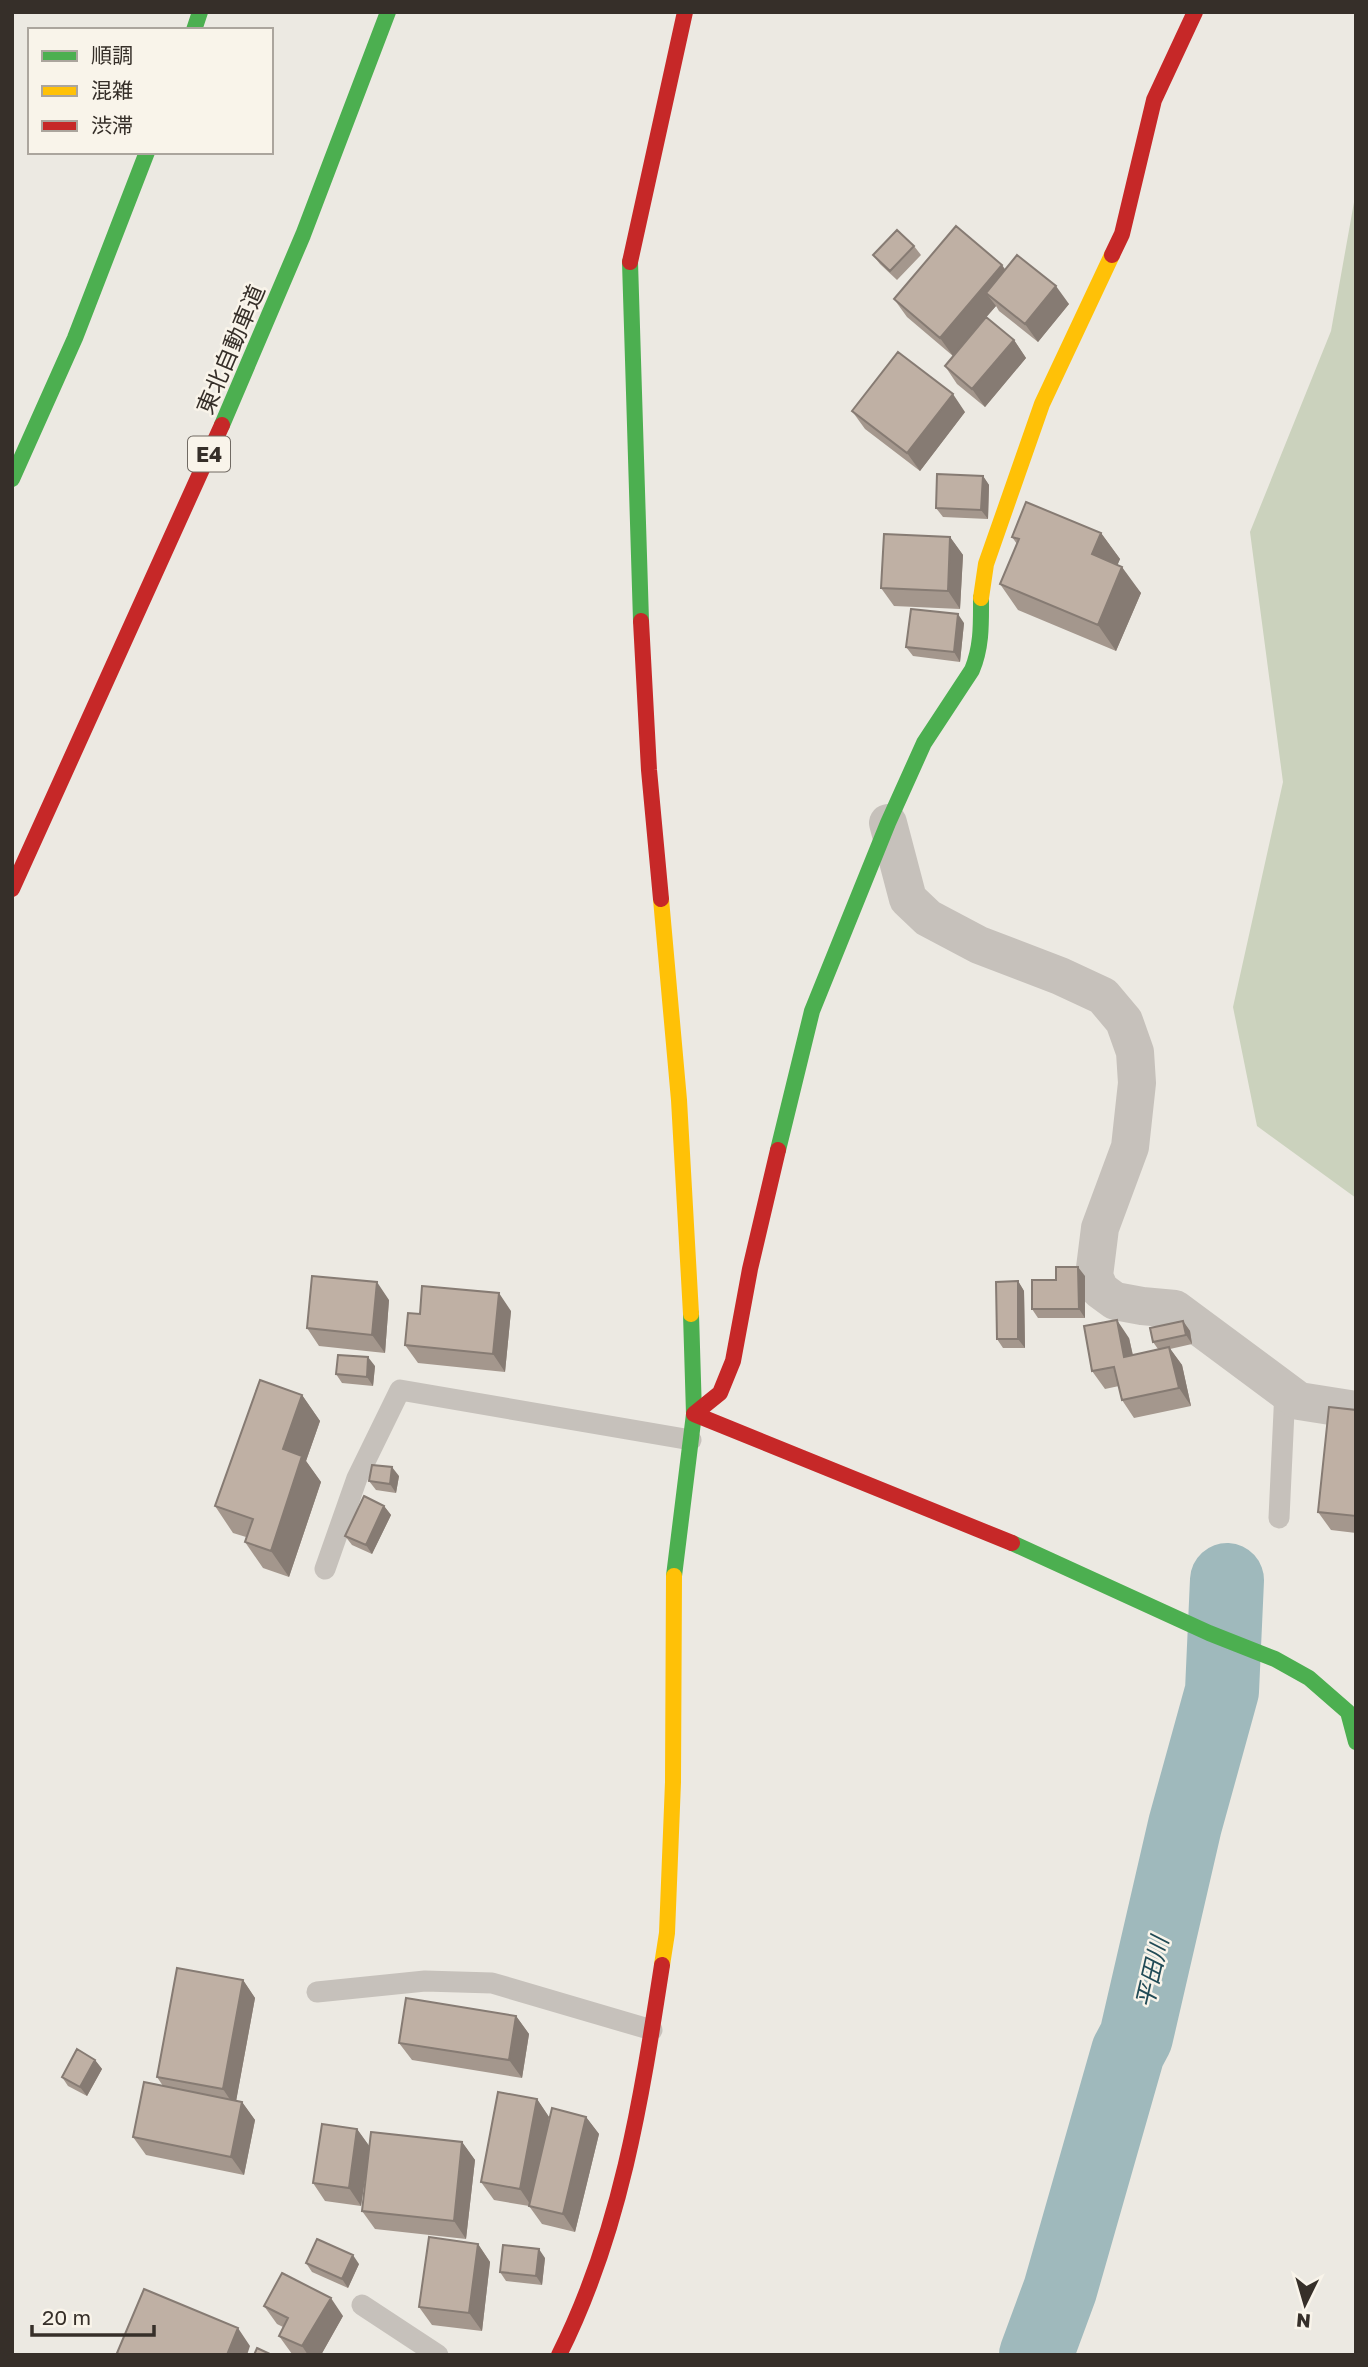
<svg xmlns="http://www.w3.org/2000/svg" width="1368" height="2367" font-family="'Golos Text','Noto Sans JP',sans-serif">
<rect width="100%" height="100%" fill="#ece9e2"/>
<path fill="#cbd2bd" d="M1356,191V1198L1257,1126L1233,1007L1283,782L1250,532L1331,331Z"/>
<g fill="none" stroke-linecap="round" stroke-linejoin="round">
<path stroke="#9fb9bc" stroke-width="74" d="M1036,2355L1060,2290L1128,2052L1136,2037L1185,1825L1222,1691L1227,1580"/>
<path stroke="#c6c1bb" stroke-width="21" d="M1279,1518L1285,1390
M325,1569L357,1478L400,1390L691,1440
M317,1992L425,1981L492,1983L652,2030
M362,2305L438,2355"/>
<path stroke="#c6c1bb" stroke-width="38" d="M888,823L908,899L928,918L979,945L1060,976L1103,996L1124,1021L1135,1052L1137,1083L1130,1147L1100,1228L1094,1276L1100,1290L1115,1301L1142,1306L1175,1309L1299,1401L1356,1410"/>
<path stroke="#4caf50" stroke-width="16" d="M194,30L200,12
M630,262L641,621
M222,425L303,235L388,12
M12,479L75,338L147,152
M778,1150L812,1011L888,823L924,743L972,670C982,646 981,623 981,598
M1012,1543L1209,1633L1275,1659L1309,1678L1348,1712L1356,1742
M674,1576L694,1414L691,1314"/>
<path stroke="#ffc107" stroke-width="16" d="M981,598L986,564L1042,404L1112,255
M661,899L679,1100L691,1314
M662,1965L667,1933L673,1782L674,1576"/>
<path stroke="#c62828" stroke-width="16" d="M1112,255L1122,234L1154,100L1195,12
M630,262L685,12
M641,621L649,770L661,899
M12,889L222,425
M694,1414L720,1393L733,1361L750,1269L778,1150
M694,1414L1012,1543
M559,2355C621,2231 641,2101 662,1965"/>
</g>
<path fill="#a4978d" d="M914,246L921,255L897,280L880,264L873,255Z
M1005,269L1069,304L1038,342L999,311L996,306L986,317L1014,340L1026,358L985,407L957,384L945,366L953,356L907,317L894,299Z
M852,411L965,412L920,471L865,429Z
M983,476L989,485L988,519L943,517L936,508Z
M1101,533L1120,559L1117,565L1141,593L1116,651L1018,610L1000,584L1017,544L1012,537Z
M950,537L963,555L960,609L894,606L881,588Z
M964,623L960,662L913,656L906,647Z
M1085,1276V1318H1038L1032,1309L1056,1280Z
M1018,1281L1024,1291L1025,1348H1003L997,1339Z
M389,1300L385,1353L319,1346L307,1328Z
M511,1311L505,1372L418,1363L405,1345Z
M1183,1321L1190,1331L1192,1344L1170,1349L1182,1365L1191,1406L1134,1418L1122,1400L1119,1386L1105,1389L1092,1371L1129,1338L1133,1355L1158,1349L1153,1342Z
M375,1366L373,1386L342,1383L336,1374Z
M302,1395L320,1421L306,1461L321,1482L289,1577L263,1568L245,1542L246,1537L233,1533L215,1506Z
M1356,1410V1533L1331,1530L1318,1512Z
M399,1476L396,1493L376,1490L369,1481Z
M384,1506L391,1515L372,1554L352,1545L345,1536Z
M243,1980L255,1998L236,2101L242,2102L255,2120L244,2175L146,2155L133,2137L163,2086L157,2077Z
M516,2016L529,2034L522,2078L412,2060L399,2043Z
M95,2060L102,2069L87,2096L68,2086L62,2077Z
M537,2099L549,2117L546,2136L586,2117L599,2134L575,2232L542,2224L529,2206L494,2200L481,2182Z
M357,2129L369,2146L462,2142L475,2160L466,2239L375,2229L362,2211L366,2171L361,2206L325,2201L313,2183Z
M478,2244L490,2262L482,2331L432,2325L419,2307Z
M545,2258L542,2285L506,2281L500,2272Z
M306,2263L359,2264L348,2288L312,2272Z
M264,2306L343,2316L321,2355H294L292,2354L279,2336L283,2327L277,2324Z"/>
<path fill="#867b73" d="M1002,265L1015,283L986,293L996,306L953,356L940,338Z
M1056,286L1069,304L1038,342L1025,324Z
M1014,340L1026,358L985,407L972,389Z
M953,394L965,412L920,471L907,453Z
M983,476L989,485L988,519L981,510Z
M1101,533L1120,559L1111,581L1092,554Z
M950,537L963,555L960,609L948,591Z
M1122,567L1141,593L1116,651L1098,625Z
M958,614L964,623L960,662L954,652Z
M1078,1267L1085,1276V1318L1079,1309Z
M1018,1281L1024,1291L1025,1348L1018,1339Z
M377,1282L389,1300L385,1353L372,1335Z
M499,1293L511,1311L505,1372L493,1354Z
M1117,1320L1129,1338L1137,1375L1124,1357Z
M1183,1321L1190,1331L1192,1344L1186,1335Z
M1169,1347L1182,1365L1191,1406L1179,1388Z
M368,1357L375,1366L373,1386L367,1377Z
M302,1395L320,1421L306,1461L321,1482L289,1577L271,1551L283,1449Z
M392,1467L399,1476L396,1493L390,1484Z
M384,1506L391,1515L372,1554L366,1545Z
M243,1980L255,1998L235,2107L223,2089Z
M516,2016L529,2034L522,2078L509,2060Z
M95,2060L102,2069L87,2096L80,2087Z
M537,2099L549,2117L532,2207L520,2189Z
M242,2102L255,2120L244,2175L231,2157Z
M586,2117L599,2134L575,2232L563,2214Z
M357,2129L370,2147L361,2206L349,2188Z
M462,2142L475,2160L466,2239L454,2221Z
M478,2244L490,2262L482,2331L469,2313Z
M539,2249L545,2258L542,2285L536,2276Z
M353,2255L359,2264L348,2288L342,2279Z
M331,2298L343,2316L321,2355H308L302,2346Z
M238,2328L250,2346L247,2355H227Z"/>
<path fill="#bfb0a4" stroke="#867b73" stroke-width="2" d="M956,226L1002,265L940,338L894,299Z
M897,230L914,246L890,271L873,255Z
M1017,255L1056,286L1025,324L986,293Z
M986,317L1014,340L972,389L945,366Z
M898,352L953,394L907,453L852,411Z
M937,474L983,476L981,510L936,508Z
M1026,502L1101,533L1092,554L1122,567L1098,625L1000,584L1019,539L1012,537Z
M884,534L950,537L948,591L881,588Z
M911,609L958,614L954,652L906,647Z
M1056,1267H1078L1079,1309H1032V1280H1056Z
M312,1276L377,1282L372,1335L307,1328Z
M1018,1281V1339H997L996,1282Z
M422,1286L499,1293L493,1354L405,1345L408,1313L420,1314Z
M1117,1320L1124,1357L1169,1347L1179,1388L1122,1400L1114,1367L1092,1371L1084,1326Z
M1183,1321L1186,1335L1153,1342L1150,1328Z
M338,1355L368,1357L367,1377L336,1374Z
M260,1380L302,1395L283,1449L302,1456L271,1551L245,1542L253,1519L215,1506Z
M1329,1407L1356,1410V1516L1318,1512Z
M372,1465L392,1467L390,1484L369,1481Z
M364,1496L384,1506L366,1545L345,1536Z
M177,1968L243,1980L223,2089L157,2077Z
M406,1998L516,2016L509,2060L399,2043Z
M77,2049L95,2060L80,2087L62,2077Z
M144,2082L242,2102L231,2157L133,2137Z
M498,2092L537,2099L520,2189L481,2182Z
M552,2108L586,2117L563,2214L529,2206Z
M322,2124L357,2129L349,2188L313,2183Z
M371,2132L462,2142L454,2221L362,2211Z
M429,2237L478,2244L469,2313L419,2307Z
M317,2239L353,2255L342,2279L306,2263Z
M503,2245L539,2249L536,2276L500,2272Z
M282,2273L331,2298L302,2346L279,2336L288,2318L264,2306Z
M144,2289L238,2328L227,2355H121L117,2353Z
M257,2348L272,2355H254Z"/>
<g text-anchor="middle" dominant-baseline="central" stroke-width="5" stroke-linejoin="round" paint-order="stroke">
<rect fill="#f9f4ea" stroke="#706a63" stroke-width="2" x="188" y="436.5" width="42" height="35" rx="5"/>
<g font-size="21" font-weight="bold" fill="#362f29">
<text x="209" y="454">E4</text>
</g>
<g font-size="23" fill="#362f29" stroke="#f9f4ea">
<text transform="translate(230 349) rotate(-67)">東北自動車道</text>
</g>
<g font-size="24" font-style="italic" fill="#214b56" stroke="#f9f4ea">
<text transform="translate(1151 1972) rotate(-77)">平田川</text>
</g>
</g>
<rect width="1368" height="2367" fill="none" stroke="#362f29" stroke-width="28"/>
<rect x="28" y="28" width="245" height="126" fill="#f9f4ea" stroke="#aba59d" stroke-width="2"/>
<rect x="42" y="51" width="35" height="10" fill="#4caf50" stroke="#aba59d" stroke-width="2"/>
<text x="91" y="63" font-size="21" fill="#362f29">順調</text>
<rect x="42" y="86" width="35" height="10" fill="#ffc107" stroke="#aba59d" stroke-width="2"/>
<text x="91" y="98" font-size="21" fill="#362f29">混雑</text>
<rect x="42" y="121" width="35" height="10" fill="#c62828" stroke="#aba59d" stroke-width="2"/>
<text x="91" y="133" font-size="21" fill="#362f29">渋滞</text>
<g transform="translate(1305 2304) rotate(185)" stroke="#f9f4ea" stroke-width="5" paint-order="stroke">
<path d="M0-5L12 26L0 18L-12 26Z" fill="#362f29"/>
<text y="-10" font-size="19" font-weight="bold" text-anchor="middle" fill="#362f29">N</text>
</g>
<path d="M32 2325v10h122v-10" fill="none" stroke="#362f29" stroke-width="3.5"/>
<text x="42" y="2325" font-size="21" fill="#362f29" stroke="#f9f4ea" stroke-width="5" paint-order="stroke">20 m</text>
</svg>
